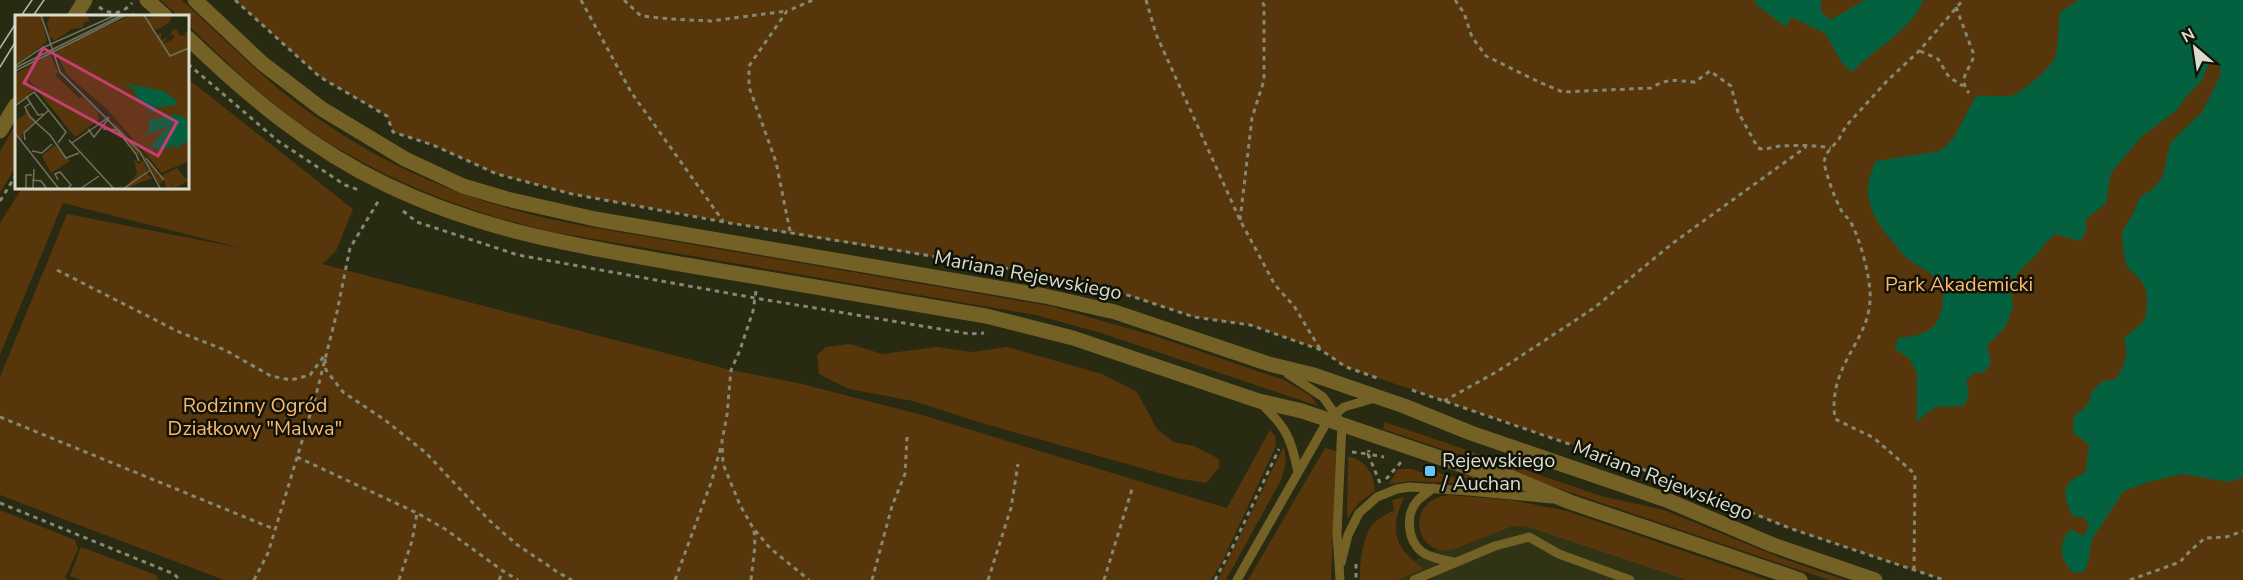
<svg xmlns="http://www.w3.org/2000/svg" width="2243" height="580" font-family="'Nunito Sans',sans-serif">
<rect width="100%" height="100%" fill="#282a12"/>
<path fill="#303314" d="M1502,518L1709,580H1374Z"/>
<path fill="#58360b" d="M161,0H182C218,33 252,68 290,98C381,168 472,205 584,226L1050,306L1155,336L1284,380L1311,396L1318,406L1101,333L1036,315L553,232C456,210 363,172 283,111C249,85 219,55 188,25V16H178Z
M235,0H2243V580H1944L1792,529L1642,469L1346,367L1321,350L1250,325L1194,317L1131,296L1035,273L791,234L572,194L497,174L433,145L393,132L387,116L320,77Z
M188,79L353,209L336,251L322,264L731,370L802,384L922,415L1227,508L1270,430L1275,436L1276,446L1223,560L1211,580H224L0,495V377L67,214L241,248L63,203L0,355V223L22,188H188Z
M16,124V166L0,193V151Z
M850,344L882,354L937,347L972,352L1007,347L1102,374L1137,392L1157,429L1173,442L1194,446L1219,459V468L1206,483L1177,478L985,424L913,401L849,389L819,374L817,355L826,347Z
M1385,422L1601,496L1664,510L1781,558L1845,580H1829L1383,429Z
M1284,446L1286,463L1281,480L1226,580H1218Z
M1325,448L1336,451L1331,580H1248Z
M1348,456C1366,461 1374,473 1375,491L1359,503L1347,519Z
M1399,469H1411L1435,477L1437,472L1461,480L1464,475L1501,482L1517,487L1411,481L1389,484L1396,472Z
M1449,495L1511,500L1567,511L1768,580H1687L1528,527L1513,526L1452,550C1413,556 1405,499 1449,495Z
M1404,497C1389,531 1394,547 1424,569L1398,580H1360C1359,565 1363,535 1373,524C1379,518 1387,514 1394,510L1392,500Z
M0,510L75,540L78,549L65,578L68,580H0Z
M81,547L156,575L158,580H80L70,576Z"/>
<path fill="#03613f" d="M1754,0H1821V12L1830,20L1865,0H1923C1915,27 1872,51 1852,72L1842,63L1825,33L1791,17L1786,27L1758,6Z
M2079,0H2243V477L2229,482L2182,474L2148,482L2123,492L2092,539L2088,563L2084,572L2073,573C2060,558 2057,544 2071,529L2083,536L2089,527L2085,518L2073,516C2068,506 2061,492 2069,483C2073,478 2081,476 2086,471L2089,444L2073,433L2074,417L2088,404L2092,392L2101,382L2116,379C2125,364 2129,355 2124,338L2141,324L2146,316L2147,299L2146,289L2140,279L2127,267L2123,250L2122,232L2134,212L2140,197L2154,188L2163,176L2170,143L2202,112L2212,93L2221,73L2217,59L2209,63L2202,80L2187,96L2176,111L2142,136L2111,173L2106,203L2086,219V231L2080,241L2056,234L2047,241L2037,254L2017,274L2011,290L2013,307L2006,326L1987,346L1991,362L1984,373H1974L1966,381L1969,395L1964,406C1939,408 1936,401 1917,423V374L1910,359L1895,349L1898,338C1909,337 1919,336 1929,330C1943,321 1948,293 1937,280C1929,270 1916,266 1907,258C1901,254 1897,246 1892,241C1870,215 1860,193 1876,161L1940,151L1953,139L1976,96C1986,95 1998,97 2009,96C2021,94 2054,66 2056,54C2059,41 2058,26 2060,12Z"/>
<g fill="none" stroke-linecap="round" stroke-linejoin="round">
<path stroke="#858874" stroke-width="3" stroke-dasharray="4.5 4.5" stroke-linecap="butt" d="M235,0L320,77L387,116L393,132L433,145L497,174L572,194L724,222L1035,273L1131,296L1194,317L1250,325L1321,350L1346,367L1380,379
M581,0L631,92L723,221
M624,0L641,16L671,19L711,21L787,11
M1146,0L1156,34L1240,220L1275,285L1294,306L1320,349
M1455,0L1464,13L1472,37L1486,56L1539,82L1563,92L1651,88C1669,77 1675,81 1695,82L1710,71L1731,86L1738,112L1758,148C1766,151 1774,146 1782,146C1798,145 1816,145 1831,148
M99,7C111,16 122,14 132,3
M1956,7L1974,55C1970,71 1957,77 1969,93
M130,16L133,15L136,16
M1920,51L1938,59L1949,77L1963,86
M188,64L278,141L345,185L359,190
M0,201L16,175
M403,211L417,222L518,255L755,298L970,334L984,333
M1240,220L1252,118L1264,80V5L1261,0
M790,231L776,162L749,87V66L787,11L813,0
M57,270L179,332L225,350L271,376L291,380L310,375L324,356
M756,291L753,311L740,350L731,370L727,415L722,441L723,464L740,505L753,528L770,548L809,580
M325,359L326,370L343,392L385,420L426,453L489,520L516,544L559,573L572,580
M1412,390L1642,469L1792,529L1944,580
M1444,401L1498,371L1594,308L1673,243L1806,147
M0,417L274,529
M1352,452L1368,454L1369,450
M297,457L417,513L445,529L503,571L518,580
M1386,479L1402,461
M1380,483L1368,454L1384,457
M0,503L174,574L180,580
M1356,564V580
M1914,570L1915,474L1874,438L1835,419C1827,362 1873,341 1870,292C1869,273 1860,238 1850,221C1847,217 1844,215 1841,210C1834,196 1827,178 1824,162L1826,154L1839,139L1846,126L1887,81L1919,51L1963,0
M254,580L268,553L316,395L337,312L350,248L379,200
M399,580L412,541L417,513
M499,580L503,571
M675,580L712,480L721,446
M751,580L755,546L754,529
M872,580L892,506L905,474L907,437
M988,580L1011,508L1018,464
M1104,580L1132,489
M1215,580L1233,546L1279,449
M2130,580L2180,562L2190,551L2205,538L2226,537L2243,531"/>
<path stroke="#746126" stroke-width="9" d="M1288,374L1323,397L1342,424L1337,533L1340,580
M1261,403C1286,428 1291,437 1298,472
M1433,488C1429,492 1422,496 1418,500C1405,514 1407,540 1422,552C1431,558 1443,560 1454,562
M1341,563L1348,535L1359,513L1377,497L1397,489L1410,487L1469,491L1552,499
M1237,580L1328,420L1344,407L1375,398
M1414,580L1495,546L1529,537L1559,554L1630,580"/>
<path stroke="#746126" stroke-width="15" d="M147,0L165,16
M195,0L262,63L322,109L405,159L463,186L507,199L595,219L1045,296L1115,312L1269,364L1314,375L1404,406L1471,433L1669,501L1773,545L1875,580
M75,16L85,0
M188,38C248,96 311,149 387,185C487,233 584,247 692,266C790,283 888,299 986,316L1073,338L1259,401L1302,411L1479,471L1505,475L1570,502L1800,580
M0,131L16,105"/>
<path stroke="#b3b6a5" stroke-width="1.5" d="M21,16L32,0
M33,16L44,0
M0,48L16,23
M0,67L16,41"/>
</g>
<rect fill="#68c4f0" stroke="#111208" stroke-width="2" x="1424" y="465" width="12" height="12" rx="3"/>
<g text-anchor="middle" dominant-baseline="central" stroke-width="5" stroke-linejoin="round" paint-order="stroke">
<g font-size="20" fill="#daddce" stroke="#111208">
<text transform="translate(1028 275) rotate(11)">Mariana Rejewskiego</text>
<text transform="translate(1663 480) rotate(21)">Mariana Rejewskiego</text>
</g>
<g font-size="20" fill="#fdb970" stroke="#111208">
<text x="1959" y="284">Park Akademicki</text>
<text x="255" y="405">Rodzinny Ogród<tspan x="255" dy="23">Działkowy "Malwa"</tspan></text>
</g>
<g font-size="20" fill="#daddce" stroke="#111208" text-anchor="start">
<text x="1442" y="460">Rejewskiego<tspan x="1442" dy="23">/ Auchan</tspan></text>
</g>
</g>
<g transform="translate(15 15)">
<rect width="174" height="174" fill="#282a12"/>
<path d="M0,0H26L32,27L0,50ZM36,0H72L75,7H69L68,13L57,14L39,26L36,21V26L29,7L35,19L32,8ZM116,0L133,3L157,0L154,8L141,15L135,9L142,20L146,18V26L153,21L148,29L158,24L159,19L154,21L158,15L162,14L164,20L171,21L169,18L174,16V146L147,158L92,94L52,60L40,35ZM35,39L43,57L40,60L64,83L68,82L83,97L84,104L90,100L60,122L10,60L18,76L0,90V59ZM10,95L21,105L7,119V126L0,116V106L10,100ZM97,104L126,136L144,159L141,163L146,160L148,167L144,169L124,135L103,111L124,137L133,156H130L137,163L109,174L122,159L119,144L124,149L128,145L102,115L96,113L102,111ZM40,130L55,146L36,158L27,141ZM162,153L173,166L160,173L154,167L158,172L152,174L147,160Z" fill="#58360b"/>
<path d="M109,68L148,76L161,85L162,90L137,93L143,96L136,98L122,83L119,74ZM160,99L171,103L174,125L162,133H158L161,129L147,136L138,132L133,135L147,117L158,110L128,121L134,115V105Z" fill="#03613f"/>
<path fill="none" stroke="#6f725d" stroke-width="1.5" d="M26,0L45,57L125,137L145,173M129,0L155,41L174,33M0,51L27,33L101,0M0,53L107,0M0,56L111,0M11,81L23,100L30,99M16,88L10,92L15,102L35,120L51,143L64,138M0,91L19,77L51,117L43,128M73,114L79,122L94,103M88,114L102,115L121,139L124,146L122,142M0,118L44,174M10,125L9,118L34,95M54,125L99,174M57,128L94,102M17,136L27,138L37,129M131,143L149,165M17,165L26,166L32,174M43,165L40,159L45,157L56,170L53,174M11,174V160H17M18,174L19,154M65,174L84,161M108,174L134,156"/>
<path fill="#c73f72" fill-opacity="0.15" stroke="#c73f72" stroke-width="3" d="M28,33L162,107L143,141L9,68Z"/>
<rect width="174" height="174" fill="none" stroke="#daddce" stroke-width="3"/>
</g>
<g transform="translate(2195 48) rotate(331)" stroke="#111208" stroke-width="4.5" paint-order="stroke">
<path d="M0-4.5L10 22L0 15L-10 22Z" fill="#daddce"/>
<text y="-9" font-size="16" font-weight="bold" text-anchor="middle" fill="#daddce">N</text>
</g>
</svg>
